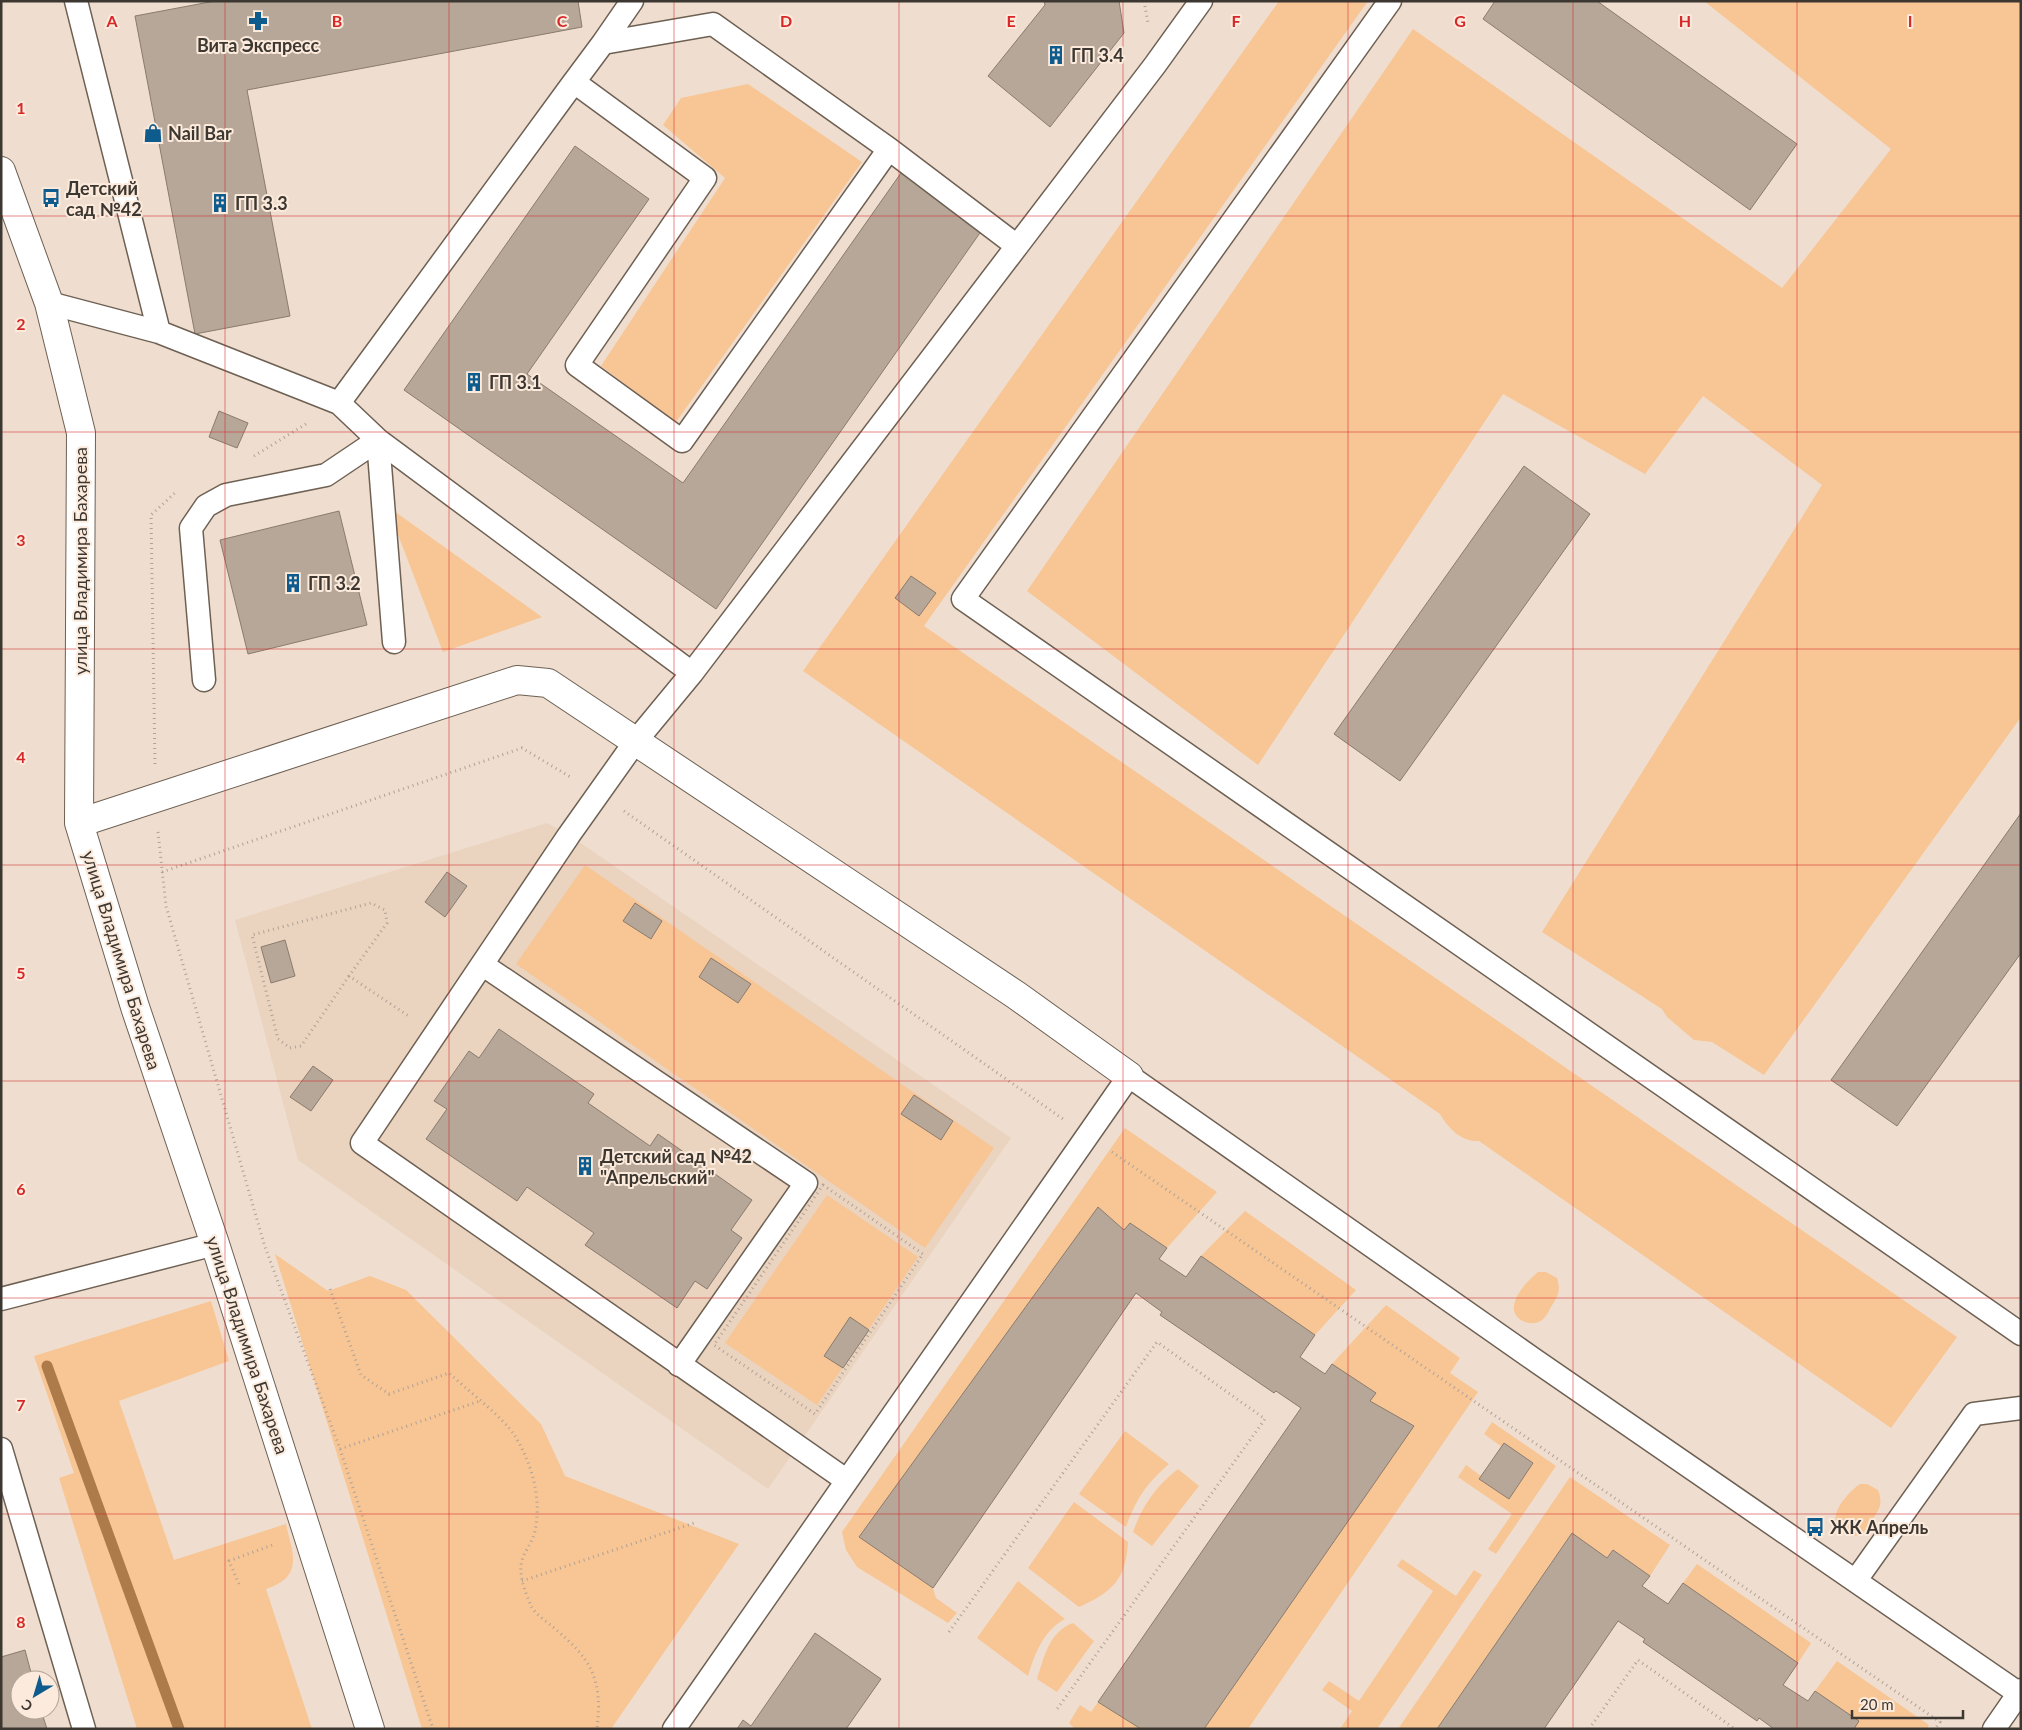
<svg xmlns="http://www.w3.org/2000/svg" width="2022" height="1730" font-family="Lato,sans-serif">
<rect width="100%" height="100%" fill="#efdecf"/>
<path fill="#ead3bf" d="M547,823L569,835L1011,1138L768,1489L298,1160L235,920Z"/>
<path fill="#f8c594" d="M1279,1H1368L924,626L1957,1337L1891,1428L1479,1141C1461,1142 1448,1128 1440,1114L803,671Z
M1704,1H2021V717L1764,1075L1712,1042L1694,1040L1667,1017L1662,1009L1542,932L1822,485L1703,396L1645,474L1503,394L1258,765L1027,591L1413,29L1782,288L1891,149Z
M748,84L862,162L676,422L601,366L725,178L663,125L681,98Z
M387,506L542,617L443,652Z
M585,865L994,1148L925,1248L516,964Z
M1125,1128L1217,1192L1167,1248L1130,1223L1124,1230L1098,1208L859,1537L933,1588L936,1598L957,1613L948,1623L857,1567L846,1550L842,1532Z
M827,1195L918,1257L817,1405L725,1343Z
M1245,1211L1356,1290L1315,1335L1201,1256Z
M275,1254L328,1291L370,1276L406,1290L541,1424L565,1476L739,1544L611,1729H422Z
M1538,1272H1546L1557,1278C1561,1291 1558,1296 1551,1307C1549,1311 1546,1317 1542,1320C1533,1327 1516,1322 1514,1310C1512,1297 1529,1279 1538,1272Z
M211,1301L229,1361L119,1401L174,1560L286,1524C290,1545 302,1568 281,1582C277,1585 271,1587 266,1589L312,1729H137L59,1478L74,1473L34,1356Z
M1386,1305L1460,1358L1450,1373L1478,1392L1248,1729H1204L1413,1426L1370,1401L1376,1393L1332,1364Z
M1492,1422L1556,1466L1496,1554L1488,1549L1512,1514L1458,1477L1466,1465L1481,1476L1479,1479L1509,1499L1533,1463L1504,1443L1502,1447L1484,1434Z
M1125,1431L1169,1464C1146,1484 1136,1499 1126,1527L1079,1494Z
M1178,1469L1199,1486L1152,1546L1133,1532C1142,1506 1156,1486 1178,1469Z
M1570,1477L1670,1545L1650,1576L1613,1550L1607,1558L1571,1534L1437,1729H1398Z
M1860,1484H1867L1878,1490C1883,1503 1880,1508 1873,1519C1870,1523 1867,1529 1864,1532C1851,1543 1832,1530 1836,1514C1839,1503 1851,1490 1860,1484Z
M1074,1502L1128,1542C1126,1580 1112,1592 1079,1607L1028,1568Z
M1402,1559L1456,1596L1474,1570L1482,1575L1377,1729H1340L1352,1711L1322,1690L1329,1681L1359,1701L1433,1591L1397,1566Z
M1697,1564L1811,1643L1798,1663L1683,1583Z
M1018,1581L1065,1619C1043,1631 1035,1653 1028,1676L977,1638Z
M1073,1623L1094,1641L1057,1692L1037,1679C1044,1657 1049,1632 1073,1623Z
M1837,1661L1929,1725L1927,1729H1854L1858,1721L1815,1691Z
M1098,1702L1141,1729H1075L1069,1723L1080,1705L1091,1712Z"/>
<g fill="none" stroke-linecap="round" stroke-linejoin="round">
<path stroke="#ad7b49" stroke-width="11" d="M47,1366L179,1729"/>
</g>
<path fill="#b6a798" stroke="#8a7b6d" d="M215,1H578L582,27L247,90L290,316L195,334L135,16Z
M1044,1H1119L1124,33L1050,127L988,76L1045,5Z
M1495,1H1597L1797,144L1750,210L1483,19Z
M575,146L649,199L527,374L683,483L901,173L982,230L716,609L404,390Z
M219,411L248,423L237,448L209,437Z
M1524,466L1590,514L1400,781L1334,734Z
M339,511L367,625L248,654L220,540Z
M911,576L936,593L919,616L895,598Z
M2021,813V953L1897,1126L1831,1080Z
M447,872L467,886L445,917L425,902Z
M635,903L662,921L651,939L623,921Z
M285,940L295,976L271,983L261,947Z
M711,958L751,984L738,1003L699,977Z
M499,1029L594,1094L588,1103L650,1146L658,1134L752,1200L731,1230L742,1238L707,1289L695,1281L677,1308L585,1245L594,1233L527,1187L517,1201L426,1139L447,1109L434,1101L469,1051L479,1058Z
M313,1066L333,1080L311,1111L290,1097Z
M914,1095L953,1121L941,1140L901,1114Z
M1098,1207L1124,1230L1130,1223L1167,1248L1159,1259L1186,1277L1201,1256L1315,1335L1300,1357L1325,1374L1332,1364L1376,1393L1370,1401L1414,1426L1204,1729H1141L1098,1702L1301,1408L1276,1391L1274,1393L1160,1315L1162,1312L1136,1293L933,1588L859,1537Z
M850,1317L869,1330L843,1368L824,1356Z
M1504,1443L1533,1463L1509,1499L1479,1479Z
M1572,1533L1607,1558L1613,1550L1650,1576L1642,1586L1668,1604L1683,1583L1798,1663L1783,1685L1808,1701L1815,1691L1859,1721L1854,1729H1774L1759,1718L1757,1721L1643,1642L1645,1639L1618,1621L1544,1729H1437Z
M815,1633L881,1679L846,1729H737L743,1720L751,1726Z
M25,1650L33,1680H20V1710H41L47,1729H1V1657Z"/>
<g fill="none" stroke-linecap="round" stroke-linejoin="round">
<g stroke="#6e6053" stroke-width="25">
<path id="service" d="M76,1L159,332
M1390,1L963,599L2021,1334
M603,43L632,1
M574,82L603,43L713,24L889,149
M1017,246L1155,65L1201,1
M49,303L159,332L339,403L378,440L692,673
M339,403L574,82L705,178L577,365L682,441L889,149L1017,246L692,673L635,742L569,835L362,1143L846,1480
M204,680L191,528L206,506L226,495L326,475L378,440L394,642
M483,965L806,1183L679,1365
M1,1299L215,1244
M1,1449L84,1729
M1856,1580L1974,1414L2021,1408
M674,1729L1129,1076L1536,1361L2021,1695
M1994,1729L2021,1690"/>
</g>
<g stroke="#6e6053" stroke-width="30">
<path id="minor" d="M1,171L49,303L81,433L79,823L135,1007L215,1244L370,1729
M79,823L517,680L548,683L1016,995L1129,1076"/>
</g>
<path stroke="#afa296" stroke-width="3" stroke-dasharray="1 4" stroke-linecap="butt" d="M1144,1L1148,23
M254,456L306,424
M155,764L151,515L177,491
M624,811L1063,1119
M158,832L166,906L265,1247L340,1449L433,1729
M162,872L522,748L572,778
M349,976L301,1046L290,1048L278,1039L252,935L371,903L385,910L387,923L349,976L410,1017
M1112,1152L1940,1722L1935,1729
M823,1185L923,1254L815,1414L714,1345Z
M330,1289L361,1375L389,1394L449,1373C467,1390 503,1417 515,1436C532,1464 542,1499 535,1531C533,1540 528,1547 524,1555C516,1571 525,1591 531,1606C535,1614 546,1621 553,1627C591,1659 603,1678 597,1729
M340,1449L480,1401
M522,1581L697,1522
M239,1584L229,1561L275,1544
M949,1632L1157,1342L1265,1419L1055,1712
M1589,1729L1638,1660L1735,1729"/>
<use href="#service" stroke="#fff" stroke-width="22"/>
<use href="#minor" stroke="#fff" stroke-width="28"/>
</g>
<path fill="none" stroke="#d62828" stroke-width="1" stroke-opacity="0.55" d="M225,1V1729M449,1V1729M674,1V1729M899,1V1729M1123,1V1729M1348,1V1729M1573,1V1729M1797,1V1729M1,216H2021M1,432H2021M1,649H2021M1,865H2021M1,1081H2021M1,1298H2021M1,1514H2021"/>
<defs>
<g id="pharmacy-bare" transform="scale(1.5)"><path d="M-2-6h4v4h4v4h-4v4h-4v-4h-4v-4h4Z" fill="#0e5b8e" stroke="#fcebdc" stroke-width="2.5" paint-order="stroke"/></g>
<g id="building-bare" transform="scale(1.5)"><path d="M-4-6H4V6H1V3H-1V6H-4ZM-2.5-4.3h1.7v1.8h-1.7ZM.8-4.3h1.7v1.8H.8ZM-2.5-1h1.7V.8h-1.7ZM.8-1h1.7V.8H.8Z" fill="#0e5b8e" stroke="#fcebdc" stroke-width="2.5" paint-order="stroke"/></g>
<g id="shop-bare" transform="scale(1.5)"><path d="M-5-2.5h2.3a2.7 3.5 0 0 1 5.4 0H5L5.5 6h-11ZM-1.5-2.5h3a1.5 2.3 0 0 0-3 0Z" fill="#0e5b8e" stroke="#fcebdc" stroke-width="2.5" paint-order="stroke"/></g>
<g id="bus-bare" transform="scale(1.5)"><path d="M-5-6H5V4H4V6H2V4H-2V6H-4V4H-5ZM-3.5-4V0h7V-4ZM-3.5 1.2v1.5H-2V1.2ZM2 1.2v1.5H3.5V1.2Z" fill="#0e5b8e" stroke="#fcebdc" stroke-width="2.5" paint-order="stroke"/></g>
</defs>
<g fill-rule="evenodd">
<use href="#pharmacy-bare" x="258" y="21"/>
<use href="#building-bare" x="1056" y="55"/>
<use href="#shop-bare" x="153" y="133"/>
<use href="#bus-bare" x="51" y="198"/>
<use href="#building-bare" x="220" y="203"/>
<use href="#building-bare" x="474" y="382"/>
<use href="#building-bare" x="293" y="583"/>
<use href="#building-bare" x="585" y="1166"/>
<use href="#bus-bare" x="1815" y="1527"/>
</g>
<g text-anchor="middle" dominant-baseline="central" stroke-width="4" stroke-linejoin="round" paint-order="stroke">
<g font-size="18" font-weight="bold" fill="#3d3731" stroke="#fcebdc" text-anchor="start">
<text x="258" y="45" text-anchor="middle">Вита Экспресс</text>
<text x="1071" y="55">ГП 3.4</text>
<text x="168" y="133">Nail Bar</text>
<text x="66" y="188">Детский<tspan x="66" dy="21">сад №42</tspan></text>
<text x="235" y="203">ГП 3.3</text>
<text x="489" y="382">ГП 3.1</text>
<text x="308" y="583">ГП 3.2</text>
<text x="600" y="1156">Детский сад №42<tspan x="600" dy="21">"Апрельский"</tspan></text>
<text x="1830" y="1527">ЖК Апрель</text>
</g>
<g font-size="18" fill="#3d3731" stroke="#fcebdc">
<text transform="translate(80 561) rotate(-90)">улица Владимира Бахарева</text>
<text transform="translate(122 960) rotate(73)">улица Владимира Бахарева</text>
<text transform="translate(248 1345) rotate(72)">улица Владимира Бахарева</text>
</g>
</g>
<g font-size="16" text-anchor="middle" font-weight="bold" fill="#d62828" stroke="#fcebdc" stroke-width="4" stroke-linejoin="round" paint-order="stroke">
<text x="112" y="27">A</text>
<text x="337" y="27">B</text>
<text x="562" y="27">C</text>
<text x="786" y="27">D</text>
<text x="1011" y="27">E</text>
<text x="1236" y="27">F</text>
<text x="1460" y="27">G</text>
<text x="1685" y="27">H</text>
<text x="1910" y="27">I</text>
<text x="21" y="114">1</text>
<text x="21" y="330">2</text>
<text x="21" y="546">3</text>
<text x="21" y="763">4</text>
<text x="21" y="979">5</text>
<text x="21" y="1195">6</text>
<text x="21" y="1411">7</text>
<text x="21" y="1628">8</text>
</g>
<rect width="2022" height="1730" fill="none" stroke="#3d3731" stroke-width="5"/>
<g transform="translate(35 1695) rotate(218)"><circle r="24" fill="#fcebdc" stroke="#b0a398"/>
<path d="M0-4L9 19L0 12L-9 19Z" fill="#0e5b8e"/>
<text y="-8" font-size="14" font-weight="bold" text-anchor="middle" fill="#3d3731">С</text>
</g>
<path d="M1852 1710v8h111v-8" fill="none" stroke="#3d3731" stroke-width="2.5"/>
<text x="1860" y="1710" font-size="15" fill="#3d3731" stroke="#fcebdc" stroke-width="4" paint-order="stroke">20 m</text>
</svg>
